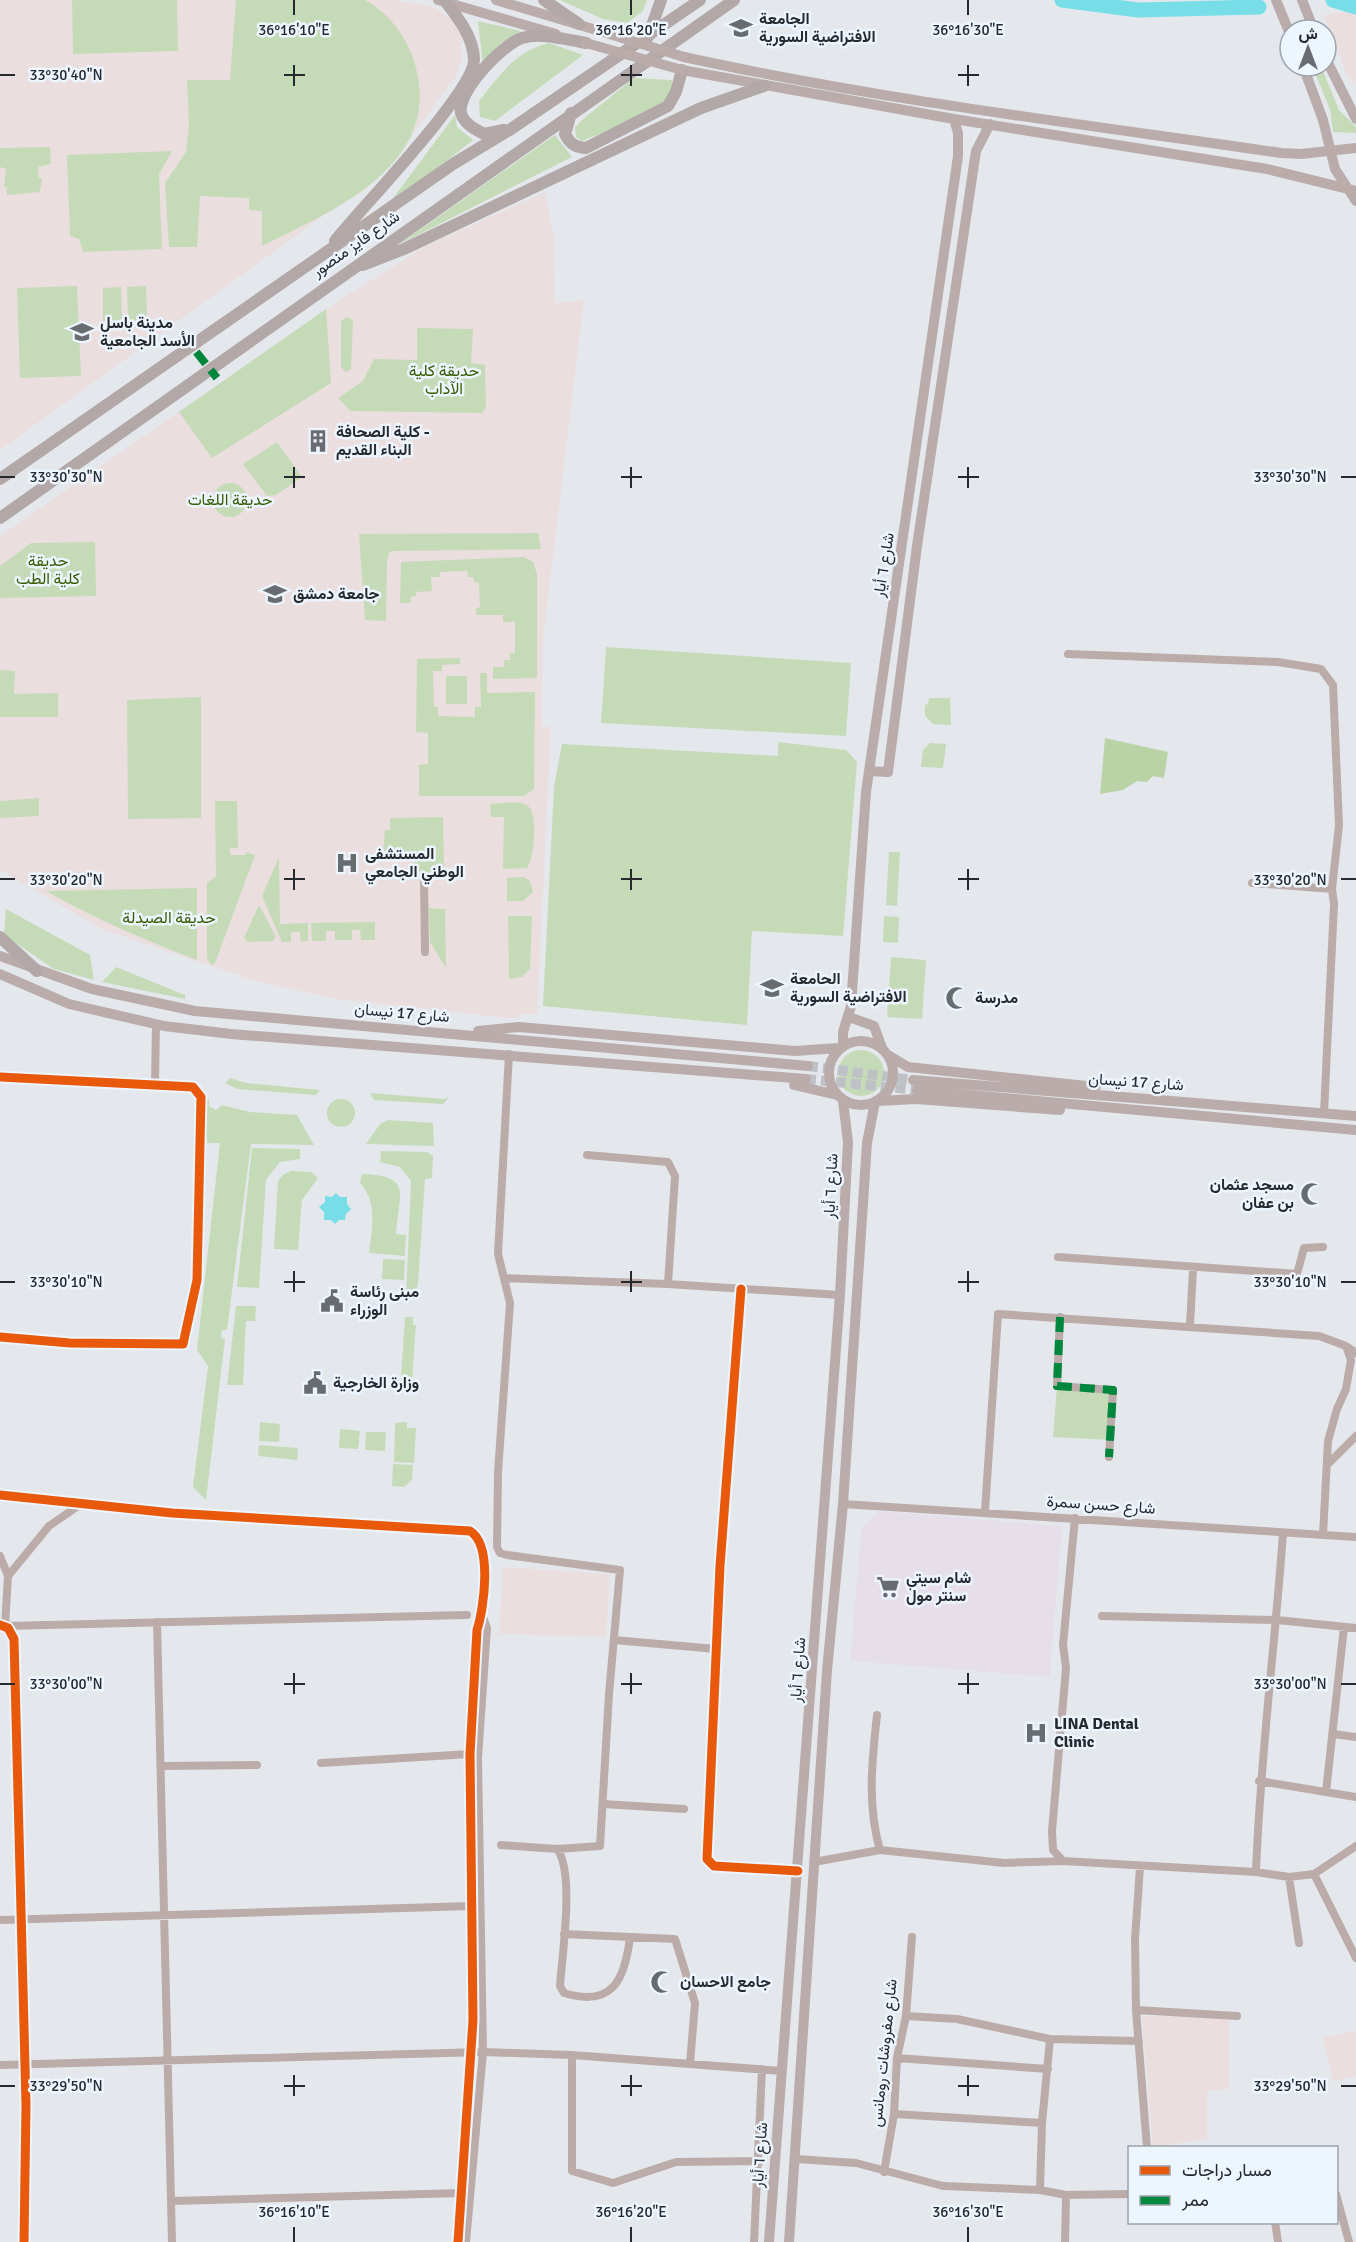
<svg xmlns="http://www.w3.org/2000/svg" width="1356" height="2242" font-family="Signika,Vazirmatn,sans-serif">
<rect width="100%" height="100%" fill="#e4e8ed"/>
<path fill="#e6dfea" d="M878,1511L1062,1526L1050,1677L850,1661L861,1528Z"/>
<path fill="#ebdedf" d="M0,0H397L434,7L451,19L461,35L462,59L456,76L398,155L363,192L326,214L0,450Z
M1356,10V84L1348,77L1323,15Z
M545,192L554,237L555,303L584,300L543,640L542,725L551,728L537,1015L522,1014L518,1019L334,999L246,978L102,929L0,870V536L338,301L424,247Z
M503,1567L610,1574L606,1637L499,1634Z
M1142,2016L1229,2018V2089L1207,2091V2139L1153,2147Z
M1356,2031V2076L1333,2082L1323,2038Z"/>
<path fill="#c5dbb8" d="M72,0H177L178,51L73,54Z
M236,0H365C389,13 407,37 415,64C444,165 334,210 262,246V211L249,210V198L200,196L197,247H169L165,183L186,152L189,126L187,80H230Z
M560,0H647L643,11L627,23L603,19Z
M478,21L521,31L500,44L483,65Z
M549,43L583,55L495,121L480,117L479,101C500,75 515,51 549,43Z
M1312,66H1321L1339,110L1356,127V133L1333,132L1330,109Z
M634,78L672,80V94C649,117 612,129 582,141L576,137L575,127L582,120Z
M455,115L457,127L473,140L385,209Z
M555,135L572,157L398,245Z
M50,147L51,164L38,167L39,178H42L40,192L7,195V187H4L6,169L0,167V148Z
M172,151L159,174L162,249L83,252L79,239L70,236L67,155Z
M77,286L81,376L20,378L17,288Z
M146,286L147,320L128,321L127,287Z
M121,287L122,321H103V288Z
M326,309L331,383L212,458L179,412Z
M347,317L353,320L351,370L345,372L341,367V321Z
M417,328L473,329L471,363L485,365L486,407L482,413L350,411L338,398L363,381L374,359L417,360Z
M277,442L302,477L276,495L267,496L243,464Z
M213 500a17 17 0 1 1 34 0a17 17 0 1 1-34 0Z
M538,533L541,549L392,551L389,553L387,561L386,621L365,620L359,534Z
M95,542L96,596L0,598V566L31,543Z
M524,557L533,562L537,574V678L493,679V667H504V660H510V653H515V622H503V615H476V608L480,607L479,583L474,582L473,577H468L467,571L440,572V577H431L432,591L416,592V596L411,597V603H400L401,562Z
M606,647L851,663L846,736L601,723Z
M460,658V664L442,665V671H433L434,707H438V716L475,717V707H481L480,673H487V693L535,692L534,789L524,796H419V765L428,764V733L416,732L417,659Z
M0,670L15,671L14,694L58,693V717H0Z
M446,676H467V704H446Z
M201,697V818L128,819L127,700Z
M929,698H950L951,725L933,724L925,716V705L928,704Z
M778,742L846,750L857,762L843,936L752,931L747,1025L543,1006L554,787L562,744L778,756Z
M930,743L946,744L943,768L921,767L923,750Z
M39,798V816L0,818V801Z
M215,801H237L238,848H230V855H246V852L255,855L215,963L211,965L207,958V883L216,877Z
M490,804C501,804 520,799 529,807C538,816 534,859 527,868L503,869L504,817H491Z
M443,817L444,873H418L414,869V854H383L385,830H390V818Z
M889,852H900L897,906L886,905Z
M279,857L280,924L308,923V941H301L300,932H291V942H282L262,896Z
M524,877L530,881L533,892L523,901H507V878Z
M197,888V960C145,940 95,919 46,891Z
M259,905L276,937L273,941L248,942L244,938Z
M429,908L445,909L446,968L430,942Z
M6,909L90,955L94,980L54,969L4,935Z
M508,916H532L530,969L522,977L509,979Z
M884,916L899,917L898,943L883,942Z
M375,922V940H361L360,930H352V940H335V931H326V941H312L311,923Z
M891,957L926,960L922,1019L887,1017Z
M116,967L185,995V999L102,982Z
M838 1073a23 23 0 1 1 46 0a23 23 0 1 1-46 0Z
M230,1078L246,1083L320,1090L316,1095L238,1089L225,1083Z
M370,1093L444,1099L449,1097L443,1104L374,1100Z
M327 1113a14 14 0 1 1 28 0a14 14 0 1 1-28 0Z
M204,1099L209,1100V1106L216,1110L222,1105L250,1112L297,1115L314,1145L251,1144L227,1330H222L221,1338L225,1339L206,1500L193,1487L208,1366L197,1350L220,1143H207V1136H202Z
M388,1120L433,1123L434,1146L366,1144L380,1124Z
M252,1148L300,1149V1159L280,1162L266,1180L259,1288L237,1287Z
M381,1151L427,1152L433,1156L432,1178L425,1179L418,1283L414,1298L406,1297L411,1181L400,1167L380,1162Z
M291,1171L311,1172L318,1178L302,1200L298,1250L274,1249L278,1181L284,1174Z
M362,1174C413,1176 399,1192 396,1234L406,1235L405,1256L369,1253C372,1228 378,1203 360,1183Z
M383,1259L405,1260L404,1280L382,1279Z
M236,1306H256L255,1321H246L243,1385H227Z
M405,1317H413V1325H416L411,1393L400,1391Z
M1057,1386L1113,1390L1110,1440L1053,1437Z
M260,1422L280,1424L279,1442L259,1441Z
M407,1422V1428H416L414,1463L394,1462L395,1423Z
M340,1429L360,1431L358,1449L339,1448Z
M366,1432H386L385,1451L365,1450Z
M259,1445L298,1448L297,1460L258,1456Z
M393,1464L413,1465L412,1480L404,1487L392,1486Z"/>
<path fill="#b9d3a7" d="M1105,738L1168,752L1164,778L1153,776L1147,782L1137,781L1123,790L1100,794Z"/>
<path fill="#77dee7" d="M336,1193L340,1197H347V1204L351,1209L346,1214L345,1220H339L335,1224L331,1220H324V1212L319,1207L325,1202V1196L332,1197Z"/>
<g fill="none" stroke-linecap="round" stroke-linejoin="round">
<path stroke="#77dee7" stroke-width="15" d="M1062,0L1138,10L1259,7
M1333,0L1356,7"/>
<path stroke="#bec2c7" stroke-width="10" stroke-dasharray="10 5" stroke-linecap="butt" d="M808,1066L913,1080
M806,1079L917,1090"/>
<path stroke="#bbaca9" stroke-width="8" d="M1068,654L1278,662L1321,669L1333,685L1339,825L1332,889
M424,877L425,952
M1252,883L1332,889L1334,904L1324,1113
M0,1077L193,1087L201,1097L197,1280L183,1344L70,1343L0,1337
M155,1084L156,1024
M587,1155L668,1162L675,1176L668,1284
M1058,1257L1297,1274L1304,1248L1323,1247
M504,1278L668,1284L840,1295
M741,1289L720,1566L707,1859L714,1866L798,1871
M1060,1317L1057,1386L1113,1390L1109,1457
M1190,1326L1193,1269
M1328,1464L1356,1436
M0,1495L172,1513L470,1531C493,1545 484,1608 477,1630L470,1754L473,2020L458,2242
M843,1504L1356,1537
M985,1511L998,1314L1319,1336L1346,1346L1356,1353
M1323,1535L1328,1441L1337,1409L1346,1389L1351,1360L1346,1346
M0,1556L8,1576L5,1626L467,1615
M8,1576L49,1526L81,1504
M1102,1616L1277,1620L1356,1628
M157,1622L172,2242
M0,1625L8,1628L14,1639L26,2105L24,2242
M614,1640L716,1649
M877,1715C872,1760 867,1806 880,1850
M1333,1734L1356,1737
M321,1763L470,1754
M161,1766L257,1765
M1259,1781L1356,1797
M1326,1792L1344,1627
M603,1804L684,1809
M501,1845L557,1849L600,1846L609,1694L620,1570L507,1555L500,1553L497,1547L498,1472L510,1303L498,1254L509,1054
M557,1849C575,1872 562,1955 560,1986L564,1993C613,2008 625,1979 630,1937
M1063,1861L1053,1850L1052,1831L1066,1668L1063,1645L1075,1518
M814,1862L880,1850L1004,1863L1063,1861L1256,1872L1289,1877L1314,1874L1356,1846
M1140,1867L1135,1939L1136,2010L1147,2148
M1256,1872C1260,1759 1275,1646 1283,1533
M1314,1874L1356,1958
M1289,1877L1299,1943
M0,1920L471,1906
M564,1934L675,1939L695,2003L690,2064
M1136,2010L1237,2016
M906,2016L957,2019L1050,2039L1139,2041
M572,2055V2171L613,2183L676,2162L760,2161
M897,2058L1048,2069
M0,2065L483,2052L572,2055L782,2071
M894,2114L1042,2123
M796,2159L856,2163L943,2186L1040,2190L1066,2195L1130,2194
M884,2172L894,2114L897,2058L906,2016L912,1937
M1040,2190L1042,2123L1050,2039
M1336,2194L1349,2242
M172,2201L461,2193
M1275,2222L1278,2242
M466,2242L483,2052L478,1758L487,1628L482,1614
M754,2242L762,2069
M1065,2242L1066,2195"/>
<path stroke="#b9acaa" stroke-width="10" d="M438,0L556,34
M496,0L603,32
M1276,0L1290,34
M1302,0L1314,30
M684,57C880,100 1082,124 1281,153L1301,154L1356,148
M1326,59L1356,119
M1303,66L1323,120L1335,169L1356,201
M682,70L954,119L1267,169L1356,191
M869,771L888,772L917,546L976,151L990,124
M0,956L92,989L195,1011L808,1066
M0,974L69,1004L164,1026L231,1034L806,1079
M849,1017L874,1026L882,1048
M478,1031L519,1027L795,1051L839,1048
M829 1073a32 32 0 1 1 64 0a32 32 0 1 1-64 0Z
M843,1046V1032L851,1006L866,792L958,156V133L954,119
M888,1055L908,1067L1096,1087
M913,1080L1356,1116
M794,1085L837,1095
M917,1090L1356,1130
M878,1101L916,1099L1060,1110
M769,2242L840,1295L848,1142L843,1101
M789,2242L827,1671L843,1504L867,1143L875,1102"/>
<path stroke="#b3a8a8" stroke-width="12" d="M544,0L579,24
M648,37L661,0
M571,113L565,134C570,144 575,147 586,148L668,106L676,92L682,70
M504,130L484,134C475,129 464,124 461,113C457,91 503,44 522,38C541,32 567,40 586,43
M335,241C359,210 476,90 474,59C473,37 459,19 446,2
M363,265L404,249L701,108L764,86
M0,479L453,164L511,129L700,0
M0,518L734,0
M0,937L37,971"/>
<path stroke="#b9acaa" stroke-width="10" d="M603,32L684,57
M586,43L682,70"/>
<path stroke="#00873e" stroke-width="8" stroke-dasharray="15 8" stroke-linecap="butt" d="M182,334L217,378
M1060,1317L1057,1386L1113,1390L1109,1457"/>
<g stroke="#edf5ff" stroke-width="13">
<path id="cycleway" d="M0,1077L193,1087L201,1097L197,1280L183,1344L70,1343L0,1337
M741,1289L720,1566L707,1859L714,1866L798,1871
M0,1495L172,1513L470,1531C493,1545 484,1608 477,1630L470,1754L473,2020L458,2242
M0,1625L8,1628L14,1639L26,2105L24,2242"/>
</g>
<use href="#cycleway" stroke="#e8590c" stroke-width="9"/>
</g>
<path fill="none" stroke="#26292d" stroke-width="2" d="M294,0V15M631,0V15M968,0V15M294,65V86M631,65V86M968,65V86M0,75H15M284,75H305M621,75H642M958,75H979M294,467V488M631,467V488M968,467V488M0,477H15M284,477H305M621,477H642M958,477H979M1341,477H1356M294,869V890M631,869V890M968,869V890M0,879H15M284,879H305M621,879H642M958,879H979M1341,879H1356M294,1271V1292M631,1271V1292M968,1271V1292M0,1282H15M284,1282H305M621,1282H642M958,1282H979M1341,1282H1356M294,1673V1694M631,1673V1694M968,1673V1694M0,1684H15M284,1684H305M621,1684H642M958,1684H979M1341,1684H1356M294,2075V2096M631,2075V2096M968,2075V2096M0,2086H15M284,2086H305M621,2086H642M958,2086H979M1341,2086H1356M294,2227V2242M631,2227V2242M968,2227V2242"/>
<defs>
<g id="university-bare" transform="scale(1.8)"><path d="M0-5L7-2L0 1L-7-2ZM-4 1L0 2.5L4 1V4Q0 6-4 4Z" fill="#686c70" stroke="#edf5ff" stroke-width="2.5" paint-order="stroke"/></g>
<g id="building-bare" transform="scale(1.8)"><path d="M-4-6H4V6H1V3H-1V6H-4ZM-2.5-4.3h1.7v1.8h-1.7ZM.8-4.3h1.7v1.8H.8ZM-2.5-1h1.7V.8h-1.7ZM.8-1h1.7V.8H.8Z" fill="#686c70" stroke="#edf5ff" stroke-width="2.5" paint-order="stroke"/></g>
<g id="hospital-bare" transform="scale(1.8)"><path d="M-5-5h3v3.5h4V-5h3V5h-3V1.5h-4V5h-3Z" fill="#686c70" stroke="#edf5ff" stroke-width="2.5" paint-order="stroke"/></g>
<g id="mosque-bare" transform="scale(1.8)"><path d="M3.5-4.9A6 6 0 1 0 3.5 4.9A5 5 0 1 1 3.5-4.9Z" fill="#686c70" stroke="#edf5ff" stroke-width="2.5" paint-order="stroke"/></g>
<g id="civic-bare" transform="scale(1.8)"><path d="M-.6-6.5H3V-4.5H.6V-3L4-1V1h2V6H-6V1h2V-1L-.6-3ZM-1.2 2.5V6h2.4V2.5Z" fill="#686c70" stroke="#edf5ff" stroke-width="2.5" paint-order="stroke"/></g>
<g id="supermarket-bare" transform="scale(1.8)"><path d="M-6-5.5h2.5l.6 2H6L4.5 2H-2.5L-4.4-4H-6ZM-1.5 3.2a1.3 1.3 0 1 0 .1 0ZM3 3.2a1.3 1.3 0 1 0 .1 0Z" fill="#686c70" stroke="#edf5ff" stroke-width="2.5" paint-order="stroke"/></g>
</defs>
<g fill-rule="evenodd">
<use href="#university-bare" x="741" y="28"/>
<use href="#university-bare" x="82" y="332"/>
<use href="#building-bare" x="318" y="441"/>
<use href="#university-bare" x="275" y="594"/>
<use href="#hospital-bare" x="347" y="863"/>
<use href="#university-bare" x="772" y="988"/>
<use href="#mosque-bare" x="957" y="998"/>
<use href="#mosque-bare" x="1312" y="1194"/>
<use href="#civic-bare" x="332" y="1301"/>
<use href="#civic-bare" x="315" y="1383"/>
<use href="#supermarket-bare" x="888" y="1587"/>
<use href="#hospital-bare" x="1036" y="1733"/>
<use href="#mosque-bare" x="662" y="1982"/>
</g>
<g text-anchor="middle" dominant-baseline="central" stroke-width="5" stroke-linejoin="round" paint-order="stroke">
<g font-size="16" font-weight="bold" fill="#26292d" stroke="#edf5ff" text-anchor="start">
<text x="759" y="19">الجامعة<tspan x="759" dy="18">الافتراضية السورية</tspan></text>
<text x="100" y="323">مدينة باسل<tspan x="100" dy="18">الأسد الجامعية</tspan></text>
<text x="336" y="432">كلية الصحافة -<tspan x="336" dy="18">البناء القديم</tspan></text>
<text x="293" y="594">جامعة دمشق</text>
<text x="365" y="854">المستشفى<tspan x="365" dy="18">الوطني الجامعي</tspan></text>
<text x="790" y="979">الحامعة<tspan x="790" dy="18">الافتراضية السورية</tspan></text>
<text x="975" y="998">مدرسة</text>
<text x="1294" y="1185" text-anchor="end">مسجد عثمان<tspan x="1294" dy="18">بن عفان</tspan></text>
<text x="350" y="1292">مبنى رئاسة<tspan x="350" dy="18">الوزراء</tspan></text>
<text x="333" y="1383">وزارة الخارجية</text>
<text x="906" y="1578">شام سيتي<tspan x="906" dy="18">سنتر مول</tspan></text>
<text x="1054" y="1724">LINA Dental<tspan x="1054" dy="18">Clinic</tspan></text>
<text x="680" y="1982">جامع الاحسان</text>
</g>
<g font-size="16" fill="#26292d" stroke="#edf5ff">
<text transform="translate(356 244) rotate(-35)">شارع فايز منصور</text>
<text transform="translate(884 565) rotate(-81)">شارع ٦ أيار</text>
<text transform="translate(402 1013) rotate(5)">شارع 17 نيسان</text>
<text transform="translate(1136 1082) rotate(4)">شارع 17 نيسان</text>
<text transform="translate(831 1186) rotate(-87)">شارع ٦ أيار</text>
<text transform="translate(1101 1505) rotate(4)">شارع حسن سمرة</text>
<text transform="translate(798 1670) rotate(-86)">شارع ٦ أيار</text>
<text transform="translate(884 2053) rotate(-84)">شارع مفروشات رومانس</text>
<text transform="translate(760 2155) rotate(-86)">شارع ٦ أيار</text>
</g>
<g font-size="16" fill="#375d00" stroke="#edf5ff">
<text x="444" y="371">حديقة كلية<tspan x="444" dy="18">الآداب</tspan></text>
<text x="230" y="500">حديقة اللغات</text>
<text x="48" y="561">حديقة<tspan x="48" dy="18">كلية الطب</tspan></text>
<text x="169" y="918">حديقة الصيدلة</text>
</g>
</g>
<g font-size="15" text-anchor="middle" fill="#26292d" stroke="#edf5ff" stroke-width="5" stroke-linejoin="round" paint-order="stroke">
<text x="294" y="35">36°16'10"E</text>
<text x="631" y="35">36°16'20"E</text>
<text x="968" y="35">36°16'30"E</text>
<text x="66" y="80">33°30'40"N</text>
<text x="66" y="482">33°30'30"N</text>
<text x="1290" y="482">33°30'30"N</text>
<text x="66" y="885">33°30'20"N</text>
<text x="1290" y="885">33°30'20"N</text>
<text x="66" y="1287">33°30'10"N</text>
<text x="1290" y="1287">33°30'10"N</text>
<text x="66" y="1689">33°30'00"N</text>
<text x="1290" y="1689">33°30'00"N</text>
<text x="66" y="2091">33°29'50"N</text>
<text x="1290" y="2091">33°29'50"N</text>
<text x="294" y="2217">36°16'10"E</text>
<text x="631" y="2217">36°16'20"E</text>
<text x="968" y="2217">36°16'30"E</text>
</g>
<rect x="1128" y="2146" width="210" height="78" fill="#edf5ff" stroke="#9da3ab" stroke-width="1.5"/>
<rect x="1140" y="2166" width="30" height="9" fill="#e8590c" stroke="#9da3ab" stroke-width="1.5"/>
<text x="1182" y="2176" font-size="18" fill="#26292d">مسار دراجات</text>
<rect x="1140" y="2196" width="30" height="9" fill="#00873e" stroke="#9da3ab" stroke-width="1.5"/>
<text x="1182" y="2206" font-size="18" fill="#26292d">ممر</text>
<g transform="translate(1308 48)"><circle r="28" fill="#edf5ff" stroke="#9da3ab" stroke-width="1.5"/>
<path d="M0-4.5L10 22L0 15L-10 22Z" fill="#686c70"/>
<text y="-9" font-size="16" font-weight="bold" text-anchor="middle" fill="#26292d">ش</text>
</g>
</svg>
